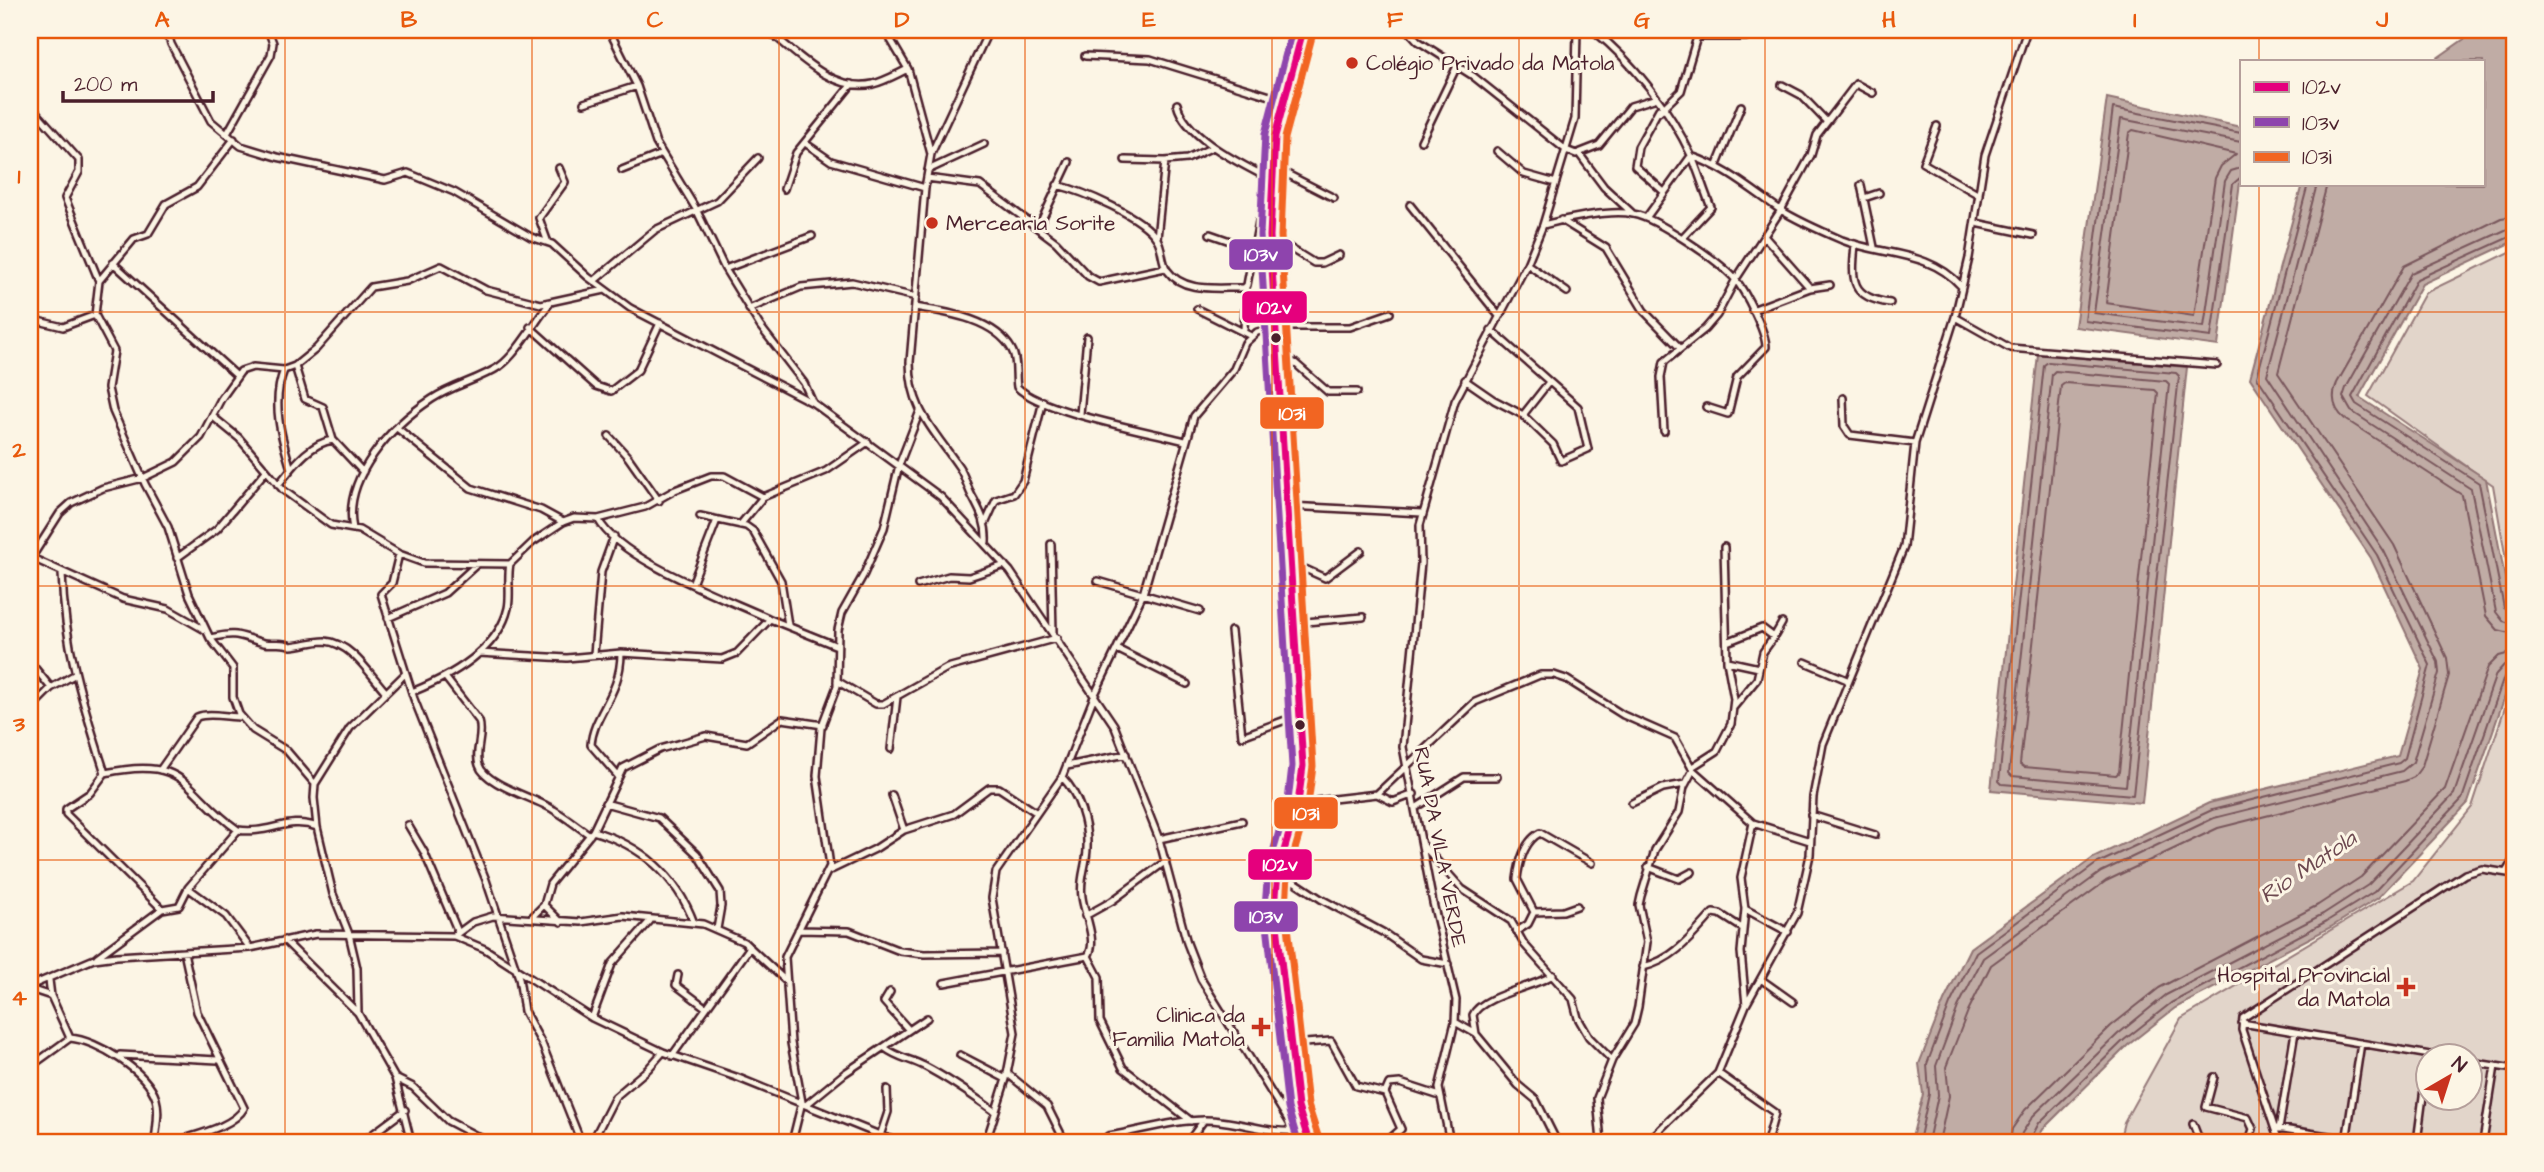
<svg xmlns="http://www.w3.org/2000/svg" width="2544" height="1172" font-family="'Architects Daughter',sans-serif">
<rect width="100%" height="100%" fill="#fcf5e5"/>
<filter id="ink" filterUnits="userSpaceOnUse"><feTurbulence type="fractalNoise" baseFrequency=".0143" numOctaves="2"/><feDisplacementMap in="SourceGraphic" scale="14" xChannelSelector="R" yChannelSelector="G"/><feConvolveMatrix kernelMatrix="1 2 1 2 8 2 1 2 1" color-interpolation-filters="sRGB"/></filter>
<g filter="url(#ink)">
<path fill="#e2d5ca" stroke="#967a7a" stroke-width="2" fill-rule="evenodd" d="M2514,250V606L2493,485L2368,396L2425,293Z
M2514,680V1142H2119L2124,1122L2181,1019L2413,881L2472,807ZM2428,1056H2470V1098H2428Z"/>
<path fill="#c0aca5" stroke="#917474" stroke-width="2" d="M2477,30H2514V241L2422,284L2359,397L2486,479L2514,624V670L2468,803L2378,898L2331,927L2175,1008L2128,1045L2044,1128L2035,1142H1911L1923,1094L1919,1064L1944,1001L1970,948L2093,858L2209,803L2398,756L2423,669L2371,558L2250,378L2302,184H2483V61H2433Z
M2107,98L2241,127V175L2218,346L2075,327Z
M2038,354L2187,367L2142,803L1991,790Z"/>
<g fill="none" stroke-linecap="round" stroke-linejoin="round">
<path stroke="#79575c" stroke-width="2" d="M2133,130L2236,154L2221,166L2215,178L2194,316L2106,303L2129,133Z
M2241,133L2113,108L2085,321L2211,337L2233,184L2241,177
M2241,142L2121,119L2094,313L2204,327L2225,181L2231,171L2241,168
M2514,216L2501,218L2404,266L2337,383C2331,397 2333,409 2345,419L2462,495L2486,616L2498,630L2514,634
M2514,226L2411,273L2346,388L2343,397L2351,411L2471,489L2496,612L2503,621L2514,624
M2514,235L2417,279L2352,397L2356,404L2479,483L2504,608L2514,615
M2048,362L2176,373L2179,376L2133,795L2002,784L1999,781L2044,365Z
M2055,371L2166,381L2169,384L2126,786L2012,776L2009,773L2052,374Z
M2065,383L2155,390L2158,393L2119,772L2116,775L2024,767L2020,764L2061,386Z
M1919,1142L1929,1094L1927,1064L1950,1004L1976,952L2096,864L2212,810L2399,763L2405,758L2430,665L2377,555L2257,377L2308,184
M1928,1142L1938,1095L1936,1066L1958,1007L1983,958L2101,872L2214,818L2402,771L2413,762L2439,673L2438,662L2384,551L2267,375L2317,184
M1939,1142L1949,1096L1946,1067L1968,1011L1991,965L2106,881L2218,828L2405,781L2414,777L2422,766L2449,675L2447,658L2394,545L2278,373L2327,184
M2010,1142L2012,1129L2025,1110L2111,1026L2159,988L2318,905L2361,877L2445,789L2488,667L2499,656L2514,652
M2020,1142L2022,1133L2033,1116L2118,1034L2166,995L2323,914L2368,885L2454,794L2496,674L2504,665L2514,663
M2029,1142L2039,1123L2124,1040L2171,1003L2327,921L2374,892L2462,799L2504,677L2514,672"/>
<g stroke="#4a1f2b" stroke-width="10">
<path id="minor" d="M160,30L168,38
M167,30L171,44L211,121L241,146L277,157L385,180L408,173L454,192L531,237L552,244L588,277L630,308L813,403L941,497L1010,571L1114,725L1159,839L1187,943L1201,979L1295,1131
M609,30L637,86L656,143L696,209L725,269L760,326L804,383L813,403
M768,30C795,52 833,93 873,84C885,81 897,74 908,69
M885,30L908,69L931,154
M1408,30L1418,41L1473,76L1566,150L1576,154L1599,145L1631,106L1657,98
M1593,30C1634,63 1669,108 1692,157C1699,173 1704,191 1711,207L1682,238
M1085,56L1150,59L1283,100
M1782,85L1801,95L1827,122
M584,103L637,86
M1177,104C1185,138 1242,164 1270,179
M30,105L79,160V172L65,198L99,281L95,315L114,351L108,388L113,411L145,484L168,527L189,594L210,638L233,668V697L239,714L253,730L287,751L315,784
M1659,109L1638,147L1635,166L1664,192
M1659,112L1681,91L1697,37H1746
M1937,126L1923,163L1979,195
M228,132L271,55L273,43L268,30
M1421,141L1457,66
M805,143L831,161L925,188
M1497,151L1524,174L1556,183
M1580,155L1604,187L1632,213
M1691,156C1726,168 1749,188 1779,209C1798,221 1821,231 1842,240C1882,256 1929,250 1961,286
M1125,160L1165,161
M1717,165L1741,106
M622,170L662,154
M928,170L984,144
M1273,173L1287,174L1334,198
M927,178L980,185L1056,242L1088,276L1099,282L1165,268
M1057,185C1082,191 1143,216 1157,239C1163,248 1161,261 1167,270C1184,294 1219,287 1244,288L1247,285L1259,221L1270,198
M1861,185L1874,247
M784,189L796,153L852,84
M1864,198L1879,193
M1410,205L1499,316
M1646,218L1691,156
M1561,220L1606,248L1644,311L1680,348
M1976,223L2033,235
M1543,225C1565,219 1611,209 1633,214C1657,218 1719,261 1735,279C1745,291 1766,332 1766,347L1737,377L1728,414L1706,407
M1038,228L1069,162
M1210,234L1253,249
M1270,236L1314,263H1322L1339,255
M1764,236L1810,288
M1157,238L1165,161L1187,159L1213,147
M547,240L539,218L565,182L559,168
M1855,244C1852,279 1849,297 1890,303
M113,263L237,376
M1527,264L1567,292
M725,269L812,236
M99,281L134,239L148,234L166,204L197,187L234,139
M594,281L655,230L717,201L758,158
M915,307C946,312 995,319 1012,350C1018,360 1015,376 1017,387C1041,412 1148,431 1185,441
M749,309L801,287L852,282L916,297
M1197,309L1251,336
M1752,310L1810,288L1830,285
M1955,317L2010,348L2217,365
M30,319L63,327L95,315
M530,327L596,386L611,391L638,370L660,323
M1244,330L1246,287
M1278,357L1295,363L1328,392H1357
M295,366L305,399L323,407L333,440L363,472
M284,370C271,402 281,437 291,469
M1465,380L1494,400L1523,415L1553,444L1561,461L1588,449L1578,407L1491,330
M1843,398L1844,426L1850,435L1915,443
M1080,414L1087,337
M1523,415L1549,382
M212,416L239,438L283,490L331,525L359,530L399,554L424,563L510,564
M397,428L471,488L541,510L563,522
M1664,431L1661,377L1664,362L1705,329L1717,315L1736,279L1781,210L1811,155L1817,135L1856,84L1873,93
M609,436L628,457L659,501
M278,485C292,468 309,443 333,440
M1289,506L1422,513
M700,516L746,526L753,531L781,581L788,625
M598,519C620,561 728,599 770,619
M986,522L996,500L1014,494L1023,481L1043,401
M740,525L763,497L826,471L868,442
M353,529C342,478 392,425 432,399C453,385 479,380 500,366C517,354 536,320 550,303
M986,542C987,523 981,513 972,496C967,487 965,476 959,467C934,430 910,410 910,362L925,188L931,154L989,30
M1051,544L1053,633
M399,554L392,583L381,594L414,699L486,880L519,978L524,1011L542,1044L581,1142
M30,557L123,599L168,609L205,630
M177,558L217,529L265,472
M30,560L60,513L71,503L103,488L143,478L176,462L201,437L221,399L241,371L253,367L284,370L295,366L316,349L371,287L407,281L441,266L486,290L541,304L605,290
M1292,563L1325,578L1361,551
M62,573C64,646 83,704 105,773
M1098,581L1200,611
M692,584L717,520
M918,585L949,576L969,577L1005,565
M388,618L445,593L476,565
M1294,623L1363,617
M1231,631L1242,736L1299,715
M210,638C239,631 238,636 264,643C274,645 282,641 291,646C303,645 313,641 325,641C351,643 369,673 385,691
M1727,642L1762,628L1774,637L1782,623
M1117,649L1187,684
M479,653L567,658L621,653L722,659L737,653L770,619L837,646
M594,654L601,572L614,536
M1727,661L1759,668
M30,662L51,688
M1805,662L1847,680
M405,674L350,728L315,784L314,798L317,827L333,894L349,934L357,968L358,1013L395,1078L411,1142
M445,677L479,721C484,736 474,751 479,765C485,785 536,798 554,810C566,817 578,827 590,835
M837,681L876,704H883L947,668L1057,638
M412,692C449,677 498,651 508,608C511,594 507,578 510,564L533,542L563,522L574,518L598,519L645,507L675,490L711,476H724L763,497
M1733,708L1757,679L1763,652L1774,637
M30,709L51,688L74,675
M891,749L897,697
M1067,766L1126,754
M1692,767L1717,751L1731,724L1734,699L1727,661L1724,547
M160,770L197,717C208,712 228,717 241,717
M618,776L591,745C593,714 621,695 621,653
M1062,777C1079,794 1088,824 1087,848C1087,865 1079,879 1082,897C1084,914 1098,941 1088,956
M1377,794L1393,802L1414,794
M892,795L904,830
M605,803L659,818L697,854L720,891L721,906L717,929
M1298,803L1377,794L1475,702L1540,675H1554L1566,679L1623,715L1675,738L1693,770L1753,823L1810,841
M1632,803L1663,788L1685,784
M1417,807L1464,777H1497
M1811,815L1875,835
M408,825L424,852L458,932
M593,831C641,845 677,876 694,923
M1159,839L1242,821
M1422,844L1462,889L1511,921L1524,944L1573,999L1578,1018L1589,1037L1612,1060
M1648,867L1679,879L1692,872
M829,871L875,849L904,830L954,814L989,788H999L1037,813
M1278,871L1321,899L1384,933L1421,959L1448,964
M2506,872L2514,859
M188,888L226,916L250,948
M544,905L561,922
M162,909L66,814V809L90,793L105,773C189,755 183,791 238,830C268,835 288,816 317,827
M1745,909L1788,932
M1534,912L1563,911L1577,906
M1085,916L1112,901L1166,861
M531,918L544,905L550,884L593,831L623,768L660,749L706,736L747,743L782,719L823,725
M798,930L849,931L900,951L924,954L1002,953
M1517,931L1528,924L1534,912L1517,879C1519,863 1524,841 1540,833L1592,863
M454,936L473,922L493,916L581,922L623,916L703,924L744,942L787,982
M284,940L358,1013
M1088,956L1099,977L1100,1021L1123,1068L1191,1121
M97,957L162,909L179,906L188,888L238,830
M1643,967C1674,960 1693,935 1713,913L1720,914L1742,928
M678,975L676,985L705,1007
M1762,980L1793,1002
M944,983L1088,956
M30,986L94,959L117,956L250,948L316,934L454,936L485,949L592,1018L663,1052L736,1077L897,1142
M30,989L51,996
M890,992L884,1002L909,1030
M1746,1005L1741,952L1745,909L1741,878L1753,823
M592,1018L612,964L650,921
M1455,1022L1476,1034L1518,1085L1536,1100L1557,1142
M2242,1023L2436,1056
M1476,1034L1473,1015C1481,996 1534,987 1553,975
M70,1038C97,1040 147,1071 156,1099C160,1112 156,1128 155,1142
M1292,1044L1331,1041L1356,1086L1385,1093
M885,1048C898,1058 911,1059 924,1066C949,1079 972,1095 994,1111
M120,1055L218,1060
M960,1055L1006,1079
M672,1056L750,947
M2470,1062L2514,1069
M30,1067L70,1038L51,996L49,980
M1007,1073L1047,1106L1065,1142
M1718,1073L1775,1113L1767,1142
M2214,1077L2206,1107L2248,1118L2253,1129L2249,1142
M395,1078L413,1087L448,1121L488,1142
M807,1104L845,1073L927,1018
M2193,1124L2200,1142
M2277,1128L2367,1142
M2279,1129L2295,1032
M880,1136L888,1112L887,1089
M1108,1136C1141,1131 1172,1120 1206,1120C1239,1120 1271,1136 1304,1130
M175,1142C194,1135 234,1127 244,1108L197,1012L184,952
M362,1142L405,1110
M592,1142L615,1097L648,1069L663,1052
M792,1142L802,1102L791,1043L785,957L830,866L817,776L821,728L837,686L838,630L842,613L864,574L884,528L899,465L920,411
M986,1142L1006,1079L1015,1033L992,898L996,872L1062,777L1095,694L1143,594L1194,416L1234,369L1245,343L1257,332L1276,327H1350L1390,313
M1188,1142L1204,1120
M1386,1142L1401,1129L1385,1093L1389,1084L1400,1083L1440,1096
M1450,1142L1439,1088L1455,1022L1456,1000L1433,903L1403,747L1421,563L1420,525L1455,401L1527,264L1543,225L1575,119L1577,30
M1601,1142L1597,1098L1612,1060L1634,1024L1638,1007L1647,942L1639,905L1641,896L1655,850L1679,812L1684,787L1693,770
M1647,1142L1718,1073L1746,1005L1797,913L1810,855L1813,797L1823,744L1904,547L1915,443L1955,317L1969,258L1985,155L2027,30
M2279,1142L2242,1030L2243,1018L2465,874L2482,869L2514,874
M2346,1142L2361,1043
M2417,1142L2428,1058
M2483,1142L2495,1066"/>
</g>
<g stroke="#4a1f2b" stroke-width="13">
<path id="secondary" d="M1303,30L1275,136L1270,236L1289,506L1295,669L1303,766L1298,803L1278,871L1275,908L1298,1107L1309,1142"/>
</g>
<use href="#minor" stroke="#fcf5e5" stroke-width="5"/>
<use href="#secondary" stroke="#fcf5e5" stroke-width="8"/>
<g stroke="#fcf5e5" stroke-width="12">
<path id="bus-1" d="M1303,30L1275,136L1270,236L1303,766L1298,803L1278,871L1275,908L1298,1107L1309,1142"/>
</g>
<g stroke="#fcf5e5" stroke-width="12">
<path id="bus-2" d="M1292,30L1265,134L1260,235L1292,766L1288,801L1268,869L1265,908L1288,1108L1298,1142"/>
</g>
<g stroke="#fcf5e5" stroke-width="12">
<path id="bus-3" d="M1313,33L1285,138L1281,236L1313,766L1308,805L1288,873L1286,908L1308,1105L1319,1139"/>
</g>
<use href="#bus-1" stroke="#e5007d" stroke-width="7"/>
<use href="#bus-2" stroke="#8e44ad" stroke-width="7"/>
<use href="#bus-3" stroke="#f26522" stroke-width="7"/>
</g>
</g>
<path fill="none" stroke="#e8590c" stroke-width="2" stroke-opacity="0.55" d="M285,30V1142M532,30V1142M779,30V1142M1025,30V1142M1272,30V1142M1519,30V1142M1765,30V1142M2012,30V1142M2259,30V61M2259,184V1142M30,312H2514M30,586H2514M30,860H2514"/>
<g fill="#c8321e" stroke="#fcf5e5" stroke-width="2.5">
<circle cx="1352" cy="63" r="7"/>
<circle cx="932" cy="223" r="7"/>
<path d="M2402.5 976.5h7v7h7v7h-7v7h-7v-7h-7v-7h7z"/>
<path d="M1257.5 1016.5h7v7h7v7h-7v7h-7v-7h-7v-7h7z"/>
</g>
<g fill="#4a1f2b" stroke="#fcf5e5" stroke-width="2.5">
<circle cx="1276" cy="338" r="6"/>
<circle cx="1300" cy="725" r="6"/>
</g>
<g text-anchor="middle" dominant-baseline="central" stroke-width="6" stroke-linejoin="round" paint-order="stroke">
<g font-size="21" fill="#4a1f2b" stroke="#fcf5e5" text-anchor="start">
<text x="1366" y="63">Colégio Privado da Matola</text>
<text x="946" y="223">Mercearia Sorite</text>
<text x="2390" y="975" text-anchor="end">Hospital Provincial<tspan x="2390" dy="24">da Matola</tspan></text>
<text x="1245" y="1015" text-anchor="end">Clinica da<tspan x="1245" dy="24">Familia Matola</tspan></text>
</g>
<g font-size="21" fill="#4a1f2b" stroke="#fcf5e5">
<text transform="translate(1440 847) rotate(79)">RUA DA VILA VERDE</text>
</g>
<g font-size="23" font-style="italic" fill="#6d4950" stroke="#fcf5e5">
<text transform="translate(2308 867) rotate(-34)">Rio Matola</text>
</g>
</g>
<g stroke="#fcf5e5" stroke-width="2.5">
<rect x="1228" y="238" width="66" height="33" rx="7" fill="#8e44ad"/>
<rect x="1241" y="290" width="67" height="34" rx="7" fill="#e5007d"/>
<rect x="1259" y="396" width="66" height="34" rx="7" fill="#f26522"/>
<rect x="1273" y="796" width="66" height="34" rx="7" fill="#f26522"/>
<rect x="1247" y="848" width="66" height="33" rx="7" fill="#e5007d"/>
<rect x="1233" y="900" width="66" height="33" rx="7" fill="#8e44ad"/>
</g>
<g font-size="19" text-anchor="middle" font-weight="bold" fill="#fff">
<text x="1261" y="261">103v</text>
<text x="1274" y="314">102v</text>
<text x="1292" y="420">103i</text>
<text x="1306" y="820">103i</text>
<text x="1280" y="871">102v</text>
<text x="1266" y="923">103v</text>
</g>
<rect width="2544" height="1172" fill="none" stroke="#fcf5e5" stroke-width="77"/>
<rect x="2240" y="60" width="245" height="126" fill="#fcf5e5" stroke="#b59f9b" stroke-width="2"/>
<rect x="2254" y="82" width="35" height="10" fill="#e5007d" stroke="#b59f9b" stroke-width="2"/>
<text x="2302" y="94" font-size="21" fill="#4a1f2b">102v</text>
<rect x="2254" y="117" width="35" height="10" fill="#8e44ad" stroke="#b59f9b" stroke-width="2"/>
<text x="2302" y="130" font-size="21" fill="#4a1f2b">103v</text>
<rect x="2254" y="152" width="35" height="10" fill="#f26522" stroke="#b59f9b" stroke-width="2"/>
<text x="2302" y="164" font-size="21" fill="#4a1f2b">103i</text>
<g transform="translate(2449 1077) rotate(39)"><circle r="33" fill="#fcf5e5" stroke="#b59f9b" stroke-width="2"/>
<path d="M0-5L12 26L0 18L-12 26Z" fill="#c8321e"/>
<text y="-10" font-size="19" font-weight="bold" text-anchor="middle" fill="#4a1f2b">N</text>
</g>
<path d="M63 91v10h150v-10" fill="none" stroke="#4a1f2b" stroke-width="3.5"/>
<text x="74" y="91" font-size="21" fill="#4a1f2b" stroke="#fcf5e5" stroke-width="5" paint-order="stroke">200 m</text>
<rect x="38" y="38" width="2468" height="1096" fill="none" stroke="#e8590c" stroke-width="2.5"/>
<g font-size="23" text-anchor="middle" font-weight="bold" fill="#e8590c">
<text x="162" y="27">A</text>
<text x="409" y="27">B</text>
<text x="655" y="27">C</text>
<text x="902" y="27">D</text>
<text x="1149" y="27">E</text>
<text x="1395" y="27">F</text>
<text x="1642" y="27">G</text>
<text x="1889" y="27">H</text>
<text x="2135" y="27">I</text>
<text x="2382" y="27">J</text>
<text x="19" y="183">1</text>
<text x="19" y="457">2</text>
<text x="19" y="731">3</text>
<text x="19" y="1005">4</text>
</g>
</svg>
